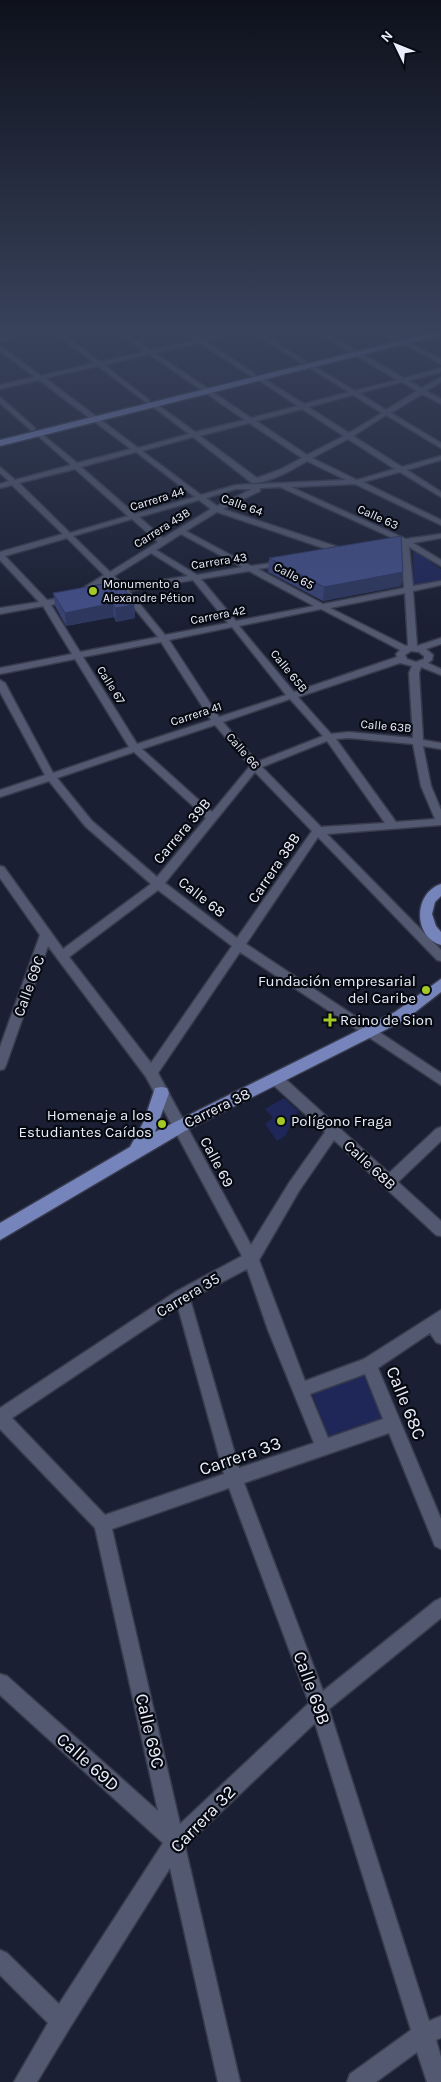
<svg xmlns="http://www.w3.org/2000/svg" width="441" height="2082" font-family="Karla,sans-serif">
<rect width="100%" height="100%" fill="#1a1f33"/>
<path fill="#1f2759" d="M415,551L441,569V580L414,585L413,553Z
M284,1098L298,1111L285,1136L277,1141L265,1124L273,1118L265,1109Z
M368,1374L386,1421L330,1442L312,1393Z"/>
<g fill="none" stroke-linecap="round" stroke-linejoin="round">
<g stroke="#383b4c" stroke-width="3">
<path id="minor" d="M13,333H22L0,342V338Z
M55,333H62L100,362L145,352L118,333H125L151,350L195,340L186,333H193L201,339L225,333H236L206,341L255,374V376H251L200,343L155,353L251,418L298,406L257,379V377H261L304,404L349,392L308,367V365H312L355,391L397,380L318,333H326L404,378L441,368V372L408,381L422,388L441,377V382L426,391L441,399V404L422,394L391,413L441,443V448L386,415L353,436L402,467L441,456V460L407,470L441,492V497L400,472L363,482L441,520V525L355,484L291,487L406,539L441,534V538L413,543L441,560V566L409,547L413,586L441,581V585L413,591L417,646L441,638V644L426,649L433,655L432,660L428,663L441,669V675L421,667L419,673L423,740L441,743V749L423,746L431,786L441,810V825L327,834L441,950V961L437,960L318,837L246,944L441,1073V1085L240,952L158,1073L251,1245L289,1183L325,1132L271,1083L270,1079L271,1075H281L389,1173L436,1129L441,1127V1141L398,1182L441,1221V1236L436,1235L334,1140L299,1191L259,1260L305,1381L364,1359L441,1310V1344L436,1342L430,1333L378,1368L441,1519V1549L435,1546L389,1433L244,1483L323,1691L435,1601L441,1598V1618L329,1709L429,2021L441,2016V2038L436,2040L441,2057V2082H427L417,2052L376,2082H347L350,2074L411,2030L315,1723L185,1846L240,2082H218L170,1868L69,2029L37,2082H14L48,2023L0,1975V1950L7,1953L59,2004L163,1843L0,1695V1674L7,1676L158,1811L95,1528L0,1429V1408L177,1291L242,1256L146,1077L48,946L6,1065L4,1069L0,1070V1047L40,935L0,878V866L4,867L63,949L151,884L85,826L49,781L0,797V790L45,775L0,692V680L5,683L53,773L129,747L75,659L0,674V668L72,654L43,606L0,614V608L39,602L0,560V552L63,534L12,485L0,488V484L9,481L0,473V467L15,480L71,465L36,434L35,433L38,431L77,463L131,449L39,380L0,389V385L35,377L0,351V346L41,376L94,363ZM149,354L245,420L195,432L155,403H151V405L189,434L138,448L45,378L98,366L147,403L149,402V400L104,365ZM402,382L417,391L386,410L359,393ZM353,395L382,413L349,433L308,407ZM302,409L344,436L307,455L256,421ZM249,423L302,458L279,470L257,478L200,436ZM193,437L252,483C267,484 294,469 307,461L346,480L236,485L201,495L142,451ZM348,439L395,469L357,480L312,458ZM136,452L195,497L135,514L81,467ZM75,469L128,516L70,533L19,483ZM280,487L397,540L383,544L387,546L401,544L404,588L323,604L258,569L286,565V561L251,566L186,531L217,512L341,554H347V550L223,509L260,491V488ZM236,489H252L217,506L206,498ZM199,500L211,509L163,538L139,517ZM132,519L158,542L110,572L73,536ZM181,534L242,567L197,575L156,550ZM67,538L104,575L75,593V597H81L109,580L117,588L114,590L115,592H121L158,637L80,652L51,605L74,601V597L47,600L5,556ZM151,553L188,576L125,586L114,576ZM249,571L314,606L236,621L201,579ZM193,580L228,623L165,635L129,591ZM405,593L408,645L406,646L330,608ZM321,609L400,650L396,654L397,657L294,692L239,626ZM232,627L286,695L219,717L169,640ZM161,642L211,720L137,744L83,657ZM411,651L419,652L424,656V659L416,662L407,659L405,655ZM400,663L412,666L409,673L413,738L349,732L331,734L298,697ZM290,699L323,736L257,762L223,722ZM215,725L250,766L212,812L142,749ZM349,738L413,744L421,786L435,819L396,822L336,739ZM327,741L385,823L321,827L262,767ZM134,752L206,818L157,877L92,821L57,778ZM255,772L312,831L237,938L165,883ZM158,890L232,946L151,1063L69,957ZM247,1269L268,1330L314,1443L239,1468L190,1299ZM178,1307L224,1474L105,1515L12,1418ZM365,1374L383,1419L328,1438L310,1394ZM229,1488L309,1703L180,1824L112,1529Z
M253,333H260L307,362L302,363Z
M384,333H392L401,339L396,340Z
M404,340L441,359V364L402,343Z
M0,397L35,428V430H31L0,403Z"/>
</g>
<g stroke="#383b4c" stroke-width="3">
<path id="major" d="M431,333H441V335L0,446V440Z
M441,884V896L435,902L432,914L436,926L441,932V945C413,937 413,893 441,884Z
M441,979V992L405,1020L185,1131L0,1240V1223L130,1147L144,1121L155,1088L161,1087L167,1088L169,1093L155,1132L395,1012Z"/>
</g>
<use href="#minor" fill="#525970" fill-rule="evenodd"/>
<use href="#major" fill="#7684bc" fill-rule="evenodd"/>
</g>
<path fill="#394373" d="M269,558L403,572L401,586L323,601L268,572Z
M53,593L134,605L135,618L116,622L114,617L66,626L55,606Z"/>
<path fill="#2e375e" d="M403,572L401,586L323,601L324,587Z
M113,603L114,617L66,626L65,613Z
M134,605L135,618L116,622L115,608Z"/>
<path fill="#424e86" stroke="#2e375e" d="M401,536L403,572L324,587L269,558Z
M120,581L134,605L115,608L113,603L65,613L53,593Z"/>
<linearGradient id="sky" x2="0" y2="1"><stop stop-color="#0e111c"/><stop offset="0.53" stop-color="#38425b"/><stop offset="1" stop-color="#38425b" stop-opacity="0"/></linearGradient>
<rect width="441" height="625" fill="url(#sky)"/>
<g fill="#a3c927" stroke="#080a12" stroke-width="2">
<circle cx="93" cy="591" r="5"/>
<circle cx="426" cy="990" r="5"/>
<path d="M327.5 1012.5h5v5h5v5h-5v5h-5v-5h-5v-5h5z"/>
<circle cx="281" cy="1121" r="5"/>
<circle cx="162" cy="1124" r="5"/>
</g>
<g text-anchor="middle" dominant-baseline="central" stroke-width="4.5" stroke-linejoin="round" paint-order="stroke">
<g font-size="12" fill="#eaeefc" stroke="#080a12">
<text transform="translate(157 499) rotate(-17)">Carrera 44</text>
<text transform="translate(242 505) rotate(20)">Calle 64</text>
<text transform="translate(378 517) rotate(24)">Calle 63</text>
<text transform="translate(162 528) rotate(-32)">Carrera 43B</text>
<text transform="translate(219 561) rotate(-9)">Carrera 43</text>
<text transform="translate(294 576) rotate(28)">Calle 65</text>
<text transform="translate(218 615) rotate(-11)">Carrera 42</text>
<text transform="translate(289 671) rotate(51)">Calle 65B</text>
<text transform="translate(111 685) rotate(58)">Calle 67</text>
<text transform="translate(196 714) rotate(-18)">Carrera 41</text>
<text transform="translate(386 726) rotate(5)">Calle 63B</text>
<text transform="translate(243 751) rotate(49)">Calle 66</text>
</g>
<g font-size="12" fill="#eaeefc" stroke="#080a12" text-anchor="start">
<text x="103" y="584">Monumento a<tspan x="103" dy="14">Alexandre Pétion</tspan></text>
</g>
<g font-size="15" fill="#eaeefc" stroke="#080a12">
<text transform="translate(182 831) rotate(-50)">Carrera 39B</text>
<text transform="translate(274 868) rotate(-56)">Carrera 38B</text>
<text transform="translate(202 897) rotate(38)">Calle 68</text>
<text transform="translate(29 986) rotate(-70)">Calle 69C</text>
<text transform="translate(217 1108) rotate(-26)">Carrera 38</text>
<text transform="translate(217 1162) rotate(62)">Calle 69</text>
<text transform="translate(370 1165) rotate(43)">Calle 68B</text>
<text transform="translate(188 1295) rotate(-31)">Carrera 35</text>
</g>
<g font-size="15" fill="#eaeefc" stroke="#080a12" text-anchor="end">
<text x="416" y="981">Fundación empresarial<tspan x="416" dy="17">del Caribe</tspan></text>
<text x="340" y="1020" text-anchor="start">Reino de Sion</text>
<text x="152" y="1115">Homenaje a los<tspan x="152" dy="17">Estudiantes Caídos</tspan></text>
<text x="291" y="1121" text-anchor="start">Polígono Fraga</text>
</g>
<g font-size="18" fill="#eaeefc" stroke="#080a12">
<text transform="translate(406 1403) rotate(68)">Calle 68C</text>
<text transform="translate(240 1456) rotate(-19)">Carrera 33</text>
<text transform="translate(312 1688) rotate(70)">Calle 69B</text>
<text transform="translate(150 1731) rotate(77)">Calle 69C</text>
<text transform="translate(88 1762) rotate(42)">Calle 69D</text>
<text transform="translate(203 1819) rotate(-46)">Carrera 32</text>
</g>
</g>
<g transform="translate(396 45) rotate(313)" stroke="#080a12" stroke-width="4" paint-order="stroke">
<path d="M0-4L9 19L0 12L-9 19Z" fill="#eaeefc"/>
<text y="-8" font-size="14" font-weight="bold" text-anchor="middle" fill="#eaeefc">N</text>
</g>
</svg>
